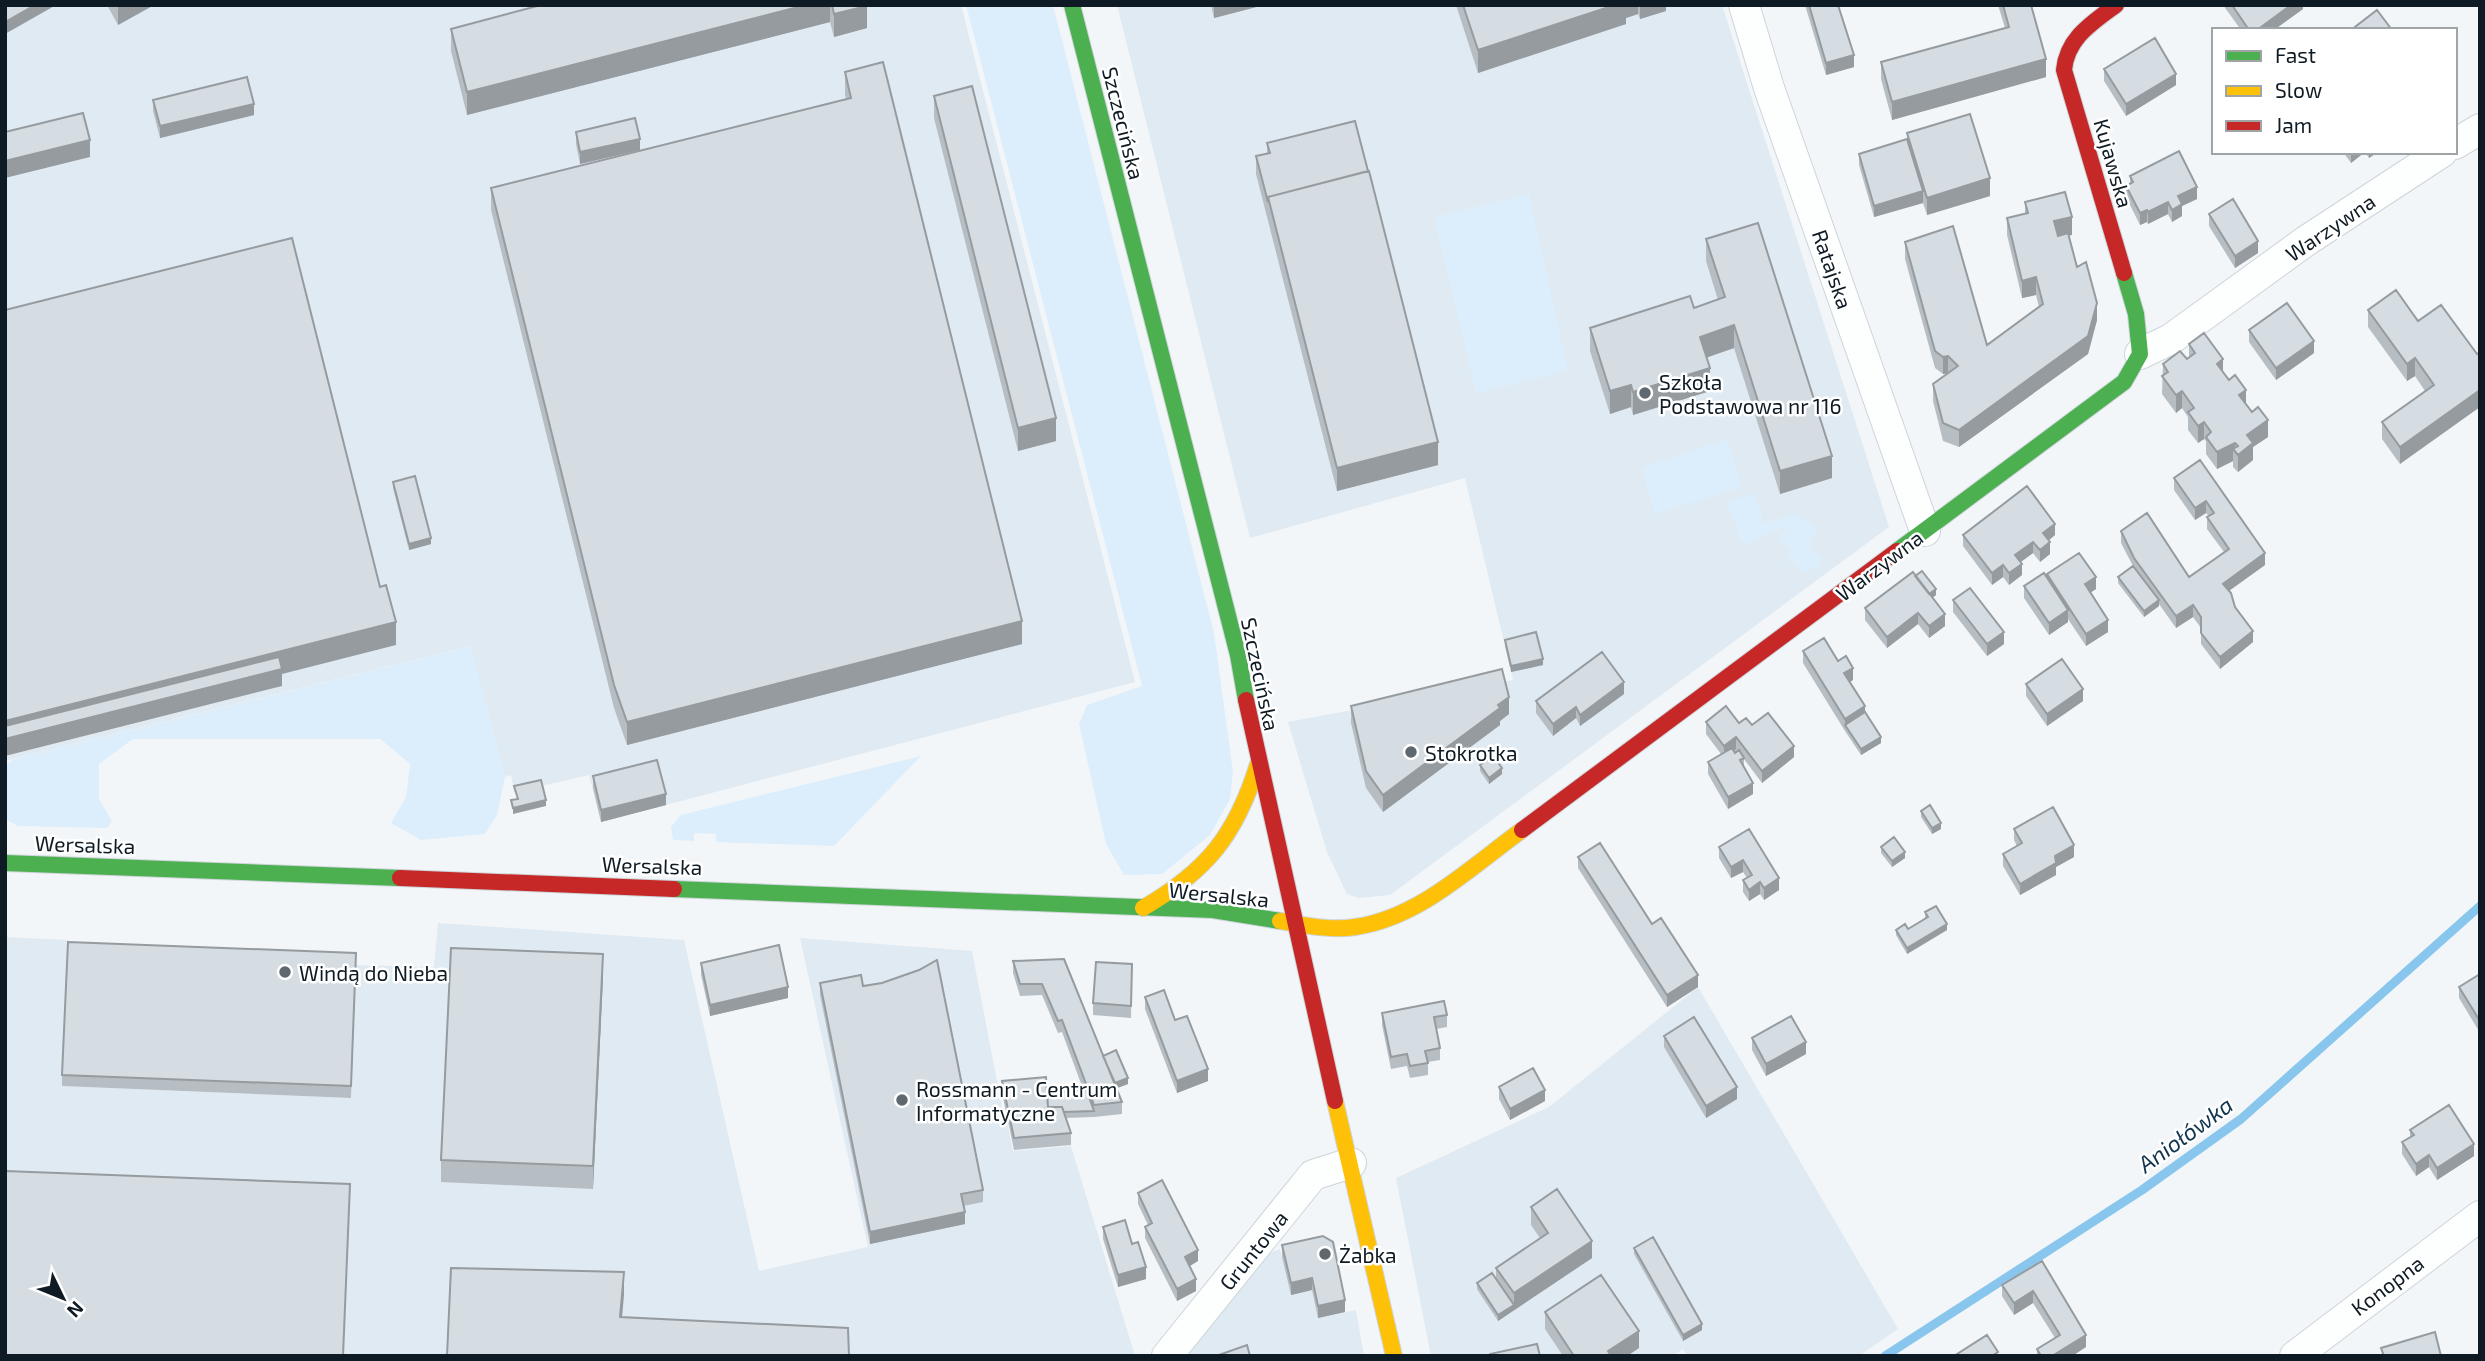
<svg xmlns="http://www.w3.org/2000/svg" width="2485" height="1361" font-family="'Exo 2',sans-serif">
<rect width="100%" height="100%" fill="#f3f6f8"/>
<path fill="#e0eaf2" d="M5,5H961L1135,682L601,822L589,775L514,792L511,775L505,777L470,646L5,761Z
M1117,5H1722L1889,527L1390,895L1359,898L1347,894L1327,852L1288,722L1513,680L1465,478L1250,538Z
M438,923L684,940L759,1271L868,1247L800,938L972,951L1005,1123L1007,1122L1013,1151L1071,1146L1135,1356H5V937L68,940L63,1086L351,1098L356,965L434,967Z
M1698,987L1898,1329L1859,1356H1687L1683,1349L1672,1356H1431L1396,1178L1549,1107Z
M1280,1249L1291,1294L1312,1290L1319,1318L1356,1310L1364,1356H1181L1263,1255Z"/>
<path fill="#dceefb" d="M966,5H1053L1214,633L1233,772L1230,799L1210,835L1162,874L1124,875L1106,844L1079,724L1087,705L1142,686Z
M1529,194L1568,371L1476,393L1434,217Z
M1727,439L1742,487L1655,514L1641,467Z
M1754,493L1764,523L1796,514L1818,530L1809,548L1821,558L1820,566L1804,572L1785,558L1791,550L1778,539L1787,527L1770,532L1749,544L1741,540L1726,502Z
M471,646L505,777L497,815L485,834L421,840L391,823L406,797L410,764L380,739H133L99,764V799L112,821L107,828L18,826L5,819V766L14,759Z
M921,756L834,846L716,842V834L694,833V841L673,840L671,827L681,815Z"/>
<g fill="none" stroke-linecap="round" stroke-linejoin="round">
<path stroke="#89c6ee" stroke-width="9" d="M1885,1356L2142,1190L2241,1119L2480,906"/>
<g stroke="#cdd5da" stroke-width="32">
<path id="street" d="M1744,5L1769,88L1925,531
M2455,144L2480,129
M2140,354L2171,339L2306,241L2442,152
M1167,1356L1313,1175L1351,1163
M2295,1356L2480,1216"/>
</g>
<g stroke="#cdd5da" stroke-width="18">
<path id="fast" d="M1072,5L1238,655L1246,700
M1897,551L2124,382L2140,354L2136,314L2124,273
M5,863L400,878
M674,889L1213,910L1280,921"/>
</g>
<g stroke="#cdd5da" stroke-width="18">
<path id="slow" d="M1143,908C1207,871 1236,835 1258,764
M1280,921C1305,925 1331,931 1355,927C1419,918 1471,867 1522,830
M1335,1101L1394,1356"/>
</g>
<g stroke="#cdd5da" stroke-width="18">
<path id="jam" d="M2116,5C2092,23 2067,38 2064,70L2124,273
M1246,700L1335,1101
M1522,830L1897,551
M400,878L674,889"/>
</g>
<use href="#street" stroke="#fdfefe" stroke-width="30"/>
<use href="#fast" stroke="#4caf50" stroke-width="16"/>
<use href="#slow" stroke="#ffc107" stroke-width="16"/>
<use href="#jam" stroke="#c62828" stroke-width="16"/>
</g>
<path fill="#b7bec3" d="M107,5H154L118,25Z
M541,5H867V28L834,37L830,22L467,115L451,51V29Z
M1211,5H1264L1214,18Z
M1456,5H1666V11L1640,19L1638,14L1626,18V24L1478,73Z
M1805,5H1838L1854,67L1826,75Z
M1998,5H2031L2046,77L1892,120L1881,79V62L2005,28Z
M2223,5H2303V9L2274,30H2241Z
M2104,69L2176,85L2126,116L2104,81Z
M845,72L1022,644L627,745L614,708L491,210V188L846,99L845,95Z
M934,96L1056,441L1018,451L934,118Z
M153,100L254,115L160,138L153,111Z
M576,132L640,150L580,164L576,144Z
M1907,133L1990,196L1927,215L1923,203L1874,217L1859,165V154L1907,139Z
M1267,143L1438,465L1337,491L1256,174V156L1267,153Z
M2343,152H2378L2369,158L2365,152L2351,163Z
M2130,176L2197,199L2182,206V216L2172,222L2168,214L2148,224L2147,222L2140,225L2126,197V186L2130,184Z
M2025,202L2072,235H2069L2077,267L2097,320L2088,354L1959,447L1943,441L1933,401V384L1948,373L1943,374L1935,368L1905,259V242L1987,345L2039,307L2036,295L2022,298L2007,235V218L2025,213Z
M2209,214L2258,253L2235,268L2209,226Z
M1706,239L1832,478L1780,494L1734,348L1706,357L1710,391L1633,415L1631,407L1610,414L1590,351V328L1694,308L1718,300L1706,261Z
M2368,310L2418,321L2477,354L2400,464L2382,439V422L2425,391L2415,376L2407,381L2368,327Z
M2249,330L2314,353L2276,380L2249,342Z
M2189,344L2223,372L2246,404L2268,437L2253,447V460L2238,472L2233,467V461L2217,469L2206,454V441L2204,439L2198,443L2188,430V417L2182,408L2176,413L2162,394L2163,364L2187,359L2189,357Z
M2200,460L2265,565L2229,591L2235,607L2253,642L2220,669L2201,644V628L2193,617L2176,628L2159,604V606L2144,617L2118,583V577L2133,566L2121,543V531L2189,577L2224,552L2207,529V517L2209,516L2206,513L2195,520L2174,490V478Z
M393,482L431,544L409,550L393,488Z
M1963,535H2055L2049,540L2050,554L2040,562L2033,553L2021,562L2022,575L2009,585L2003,577L1992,585L1963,546Z
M2047,574L2096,589L2090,593L2108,632L2086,646L2068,619V622L2049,635L2024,598V586L2047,578Z
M1915,576L1936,595L1932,598L1945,626L1929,638L1918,624L1887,648L1865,620V608Z
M1953,600L2004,644L1987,656L1953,612Z
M1505,640L1543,665L1511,672L1505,646Z
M1803,651L1838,661L1853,680L1850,682L1881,743L1861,755L1845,731L1803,663Z
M2026,684L2083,701L2047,726L2026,696Z
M1624,694L1580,726L1576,718L1553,736L1536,713V701Z
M1351,706L1509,714L1500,721V725L1383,812L1366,788L1351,723Z
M1706,722L1739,723L1752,725L1794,757L1762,783L1744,759V767L1753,794L1728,809L1708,774V762L1721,754L1706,734Z
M1480,765L1502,774L1489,784L1480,771Z
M593,776L666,805L601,822L593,788Z
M1921,811L1941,829L1932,834L1921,817Z
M1749,829L1779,890L1764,900L1760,894L1749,901L1743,892V880L1747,878L1743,872L1731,878L1719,858V847Z
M2014,829L2074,857L2056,867V875L2020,895L2003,866V854L2017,846L2014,840Z
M1881,847L1905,858L1892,867L1881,853Z
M1578,857L1652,924L1698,987L1667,1007L1578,868Z
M1925,912L1947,930L1907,954L1896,935V930L1908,929L1925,918Z
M1064,959L1103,1056L1128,1084L1117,1088L1122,1102V1114L1094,1117L1066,1118L1071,1133V1145L1014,1150L1002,1093V1081L1047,1094L1083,1089L1062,1032L1058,1033L1042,995L1020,996L1013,973V961Z
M701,963L788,998L710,1016L701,975Z
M1132,964L1131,1018L1093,1015V1003Z
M356,965L351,1098L62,1086V1075Z
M2480,974V1033L2459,998V987Z
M603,977L593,1189L441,1182V1160Z
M820,983L863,986L983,1190V1202L963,1206L965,1224L870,1244L820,995Z
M1145,997L1208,1081L1177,1093L1145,1009Z
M1382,1013L1447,1015V1027L1436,1029L1440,1048V1060L1428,1062V1075L1410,1078L1407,1066L1391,1069L1382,1025Z
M1664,1036L1737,1099L1706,1118L1664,1047Z
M1752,1038L1806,1054L1766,1076L1752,1050Z
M1499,1087L1545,1101L1510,1120L1499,1099Z
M2410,1130L2474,1156L2437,1180L2429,1167L2416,1176L2402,1154V1142L2410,1137Z
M1138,1193L1198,1261L1189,1266L1196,1291L1177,1301L1145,1238V1227L1148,1225L1138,1204Z
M1531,1207L1592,1258L1498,1321L1477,1289V1283L1496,1279V1268L1540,1238L1531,1225Z
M1103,1227L1146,1279L1118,1287L1103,1239Z
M1282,1245L1345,1312L1318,1318L1312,1290L1291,1295L1282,1257Z
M1634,1248L1702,1330L1683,1341L1634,1254Z
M2042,1261L2086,1347L2072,1356H2037V1349L2055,1338L2033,1303L2014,1315L2002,1296V1285Z
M1545,1312L1639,1348L1627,1356H1563L1545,1329Z"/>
<path fill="#959b9f" d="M35,5H56L5,34V22Z
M118,5H154L118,25Z
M806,5H830V22L467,115V92Z
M1217,5H1264L1214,18V6Z
M1615,5H1638V14L1626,18V24L1478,73V50Z
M1640,5H1666V11L1640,19Z
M2291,5H2303V9L2274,30H2257Z
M867,6V28L834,37V14Z
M1854,55V67L1826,75V63Z
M2046,59V77L1892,120V102Z
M2176,74V85L2126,116V104Z
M254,104V115L160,138V126Z
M640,139V150L580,164V152Z
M90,140V157L5,178V161Z
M2351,152H2365L2351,163Z
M2369,152H2378L2369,158Z
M1990,178V196L1927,215V198Z
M2197,187V199L2182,206V216L2172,222V210L2178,196Z
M1923,191V203L1874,217V206Z
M2168,202V214L2148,224V212Z
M2147,210V222L2140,225V213Z
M2072,217V235L2054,239V221Z
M2258,241V253L2235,268V256Z
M2036,277V295L2022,298V281Z
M2097,303V320L2088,354L1959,447V430Z
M1734,325V348L1700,360V337Z
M2314,341V353L2276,380V368Z
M1948,356V373L1943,374V357Z
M2415,358V376L2407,381V364Z
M2223,359V377L2217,364Z
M1710,368V391L1633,415V392Z
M1631,385V407L1610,414V391Z
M2246,390V407L2239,395Z
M2480,390V407L2400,464V447Z
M2182,391V408L2176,413V395Z
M1056,418V441L1018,451V428Z
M2268,420V437L2253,447V460L2238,472V455L2247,435Z
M2204,422V439L2198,443V426Z
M1438,442V465L1337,491V468Z
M2235,443V452L2233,449V461L2217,469V452Z
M1832,456V478L1780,494V471Z
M2206,501V513L2195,520V508Z
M2055,524V535L2043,545V533Z
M431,538V544L409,550V544Z
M2033,542V553L2015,566V555Z
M2050,542V554L2040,562V550Z
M2265,553V565L2223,595V584Z
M2022,564V575L2009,585V573Z
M2003,565V577L1992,585V573Z
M2096,577V589L2085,596V584Z
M1936,589V595L1927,602V596Z
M2159,600V606L2144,617V611Z
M2193,605V617L2176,628V616Z
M2068,610V622L2049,635V623Z
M1918,613V624L1887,648V637Z
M1945,614V626L1929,638V626Z
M2108,620V632L2086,646V634Z
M1022,621V644L627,745V722Z
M396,622V645L282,674V686L5,756V721Z
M2253,631V642L2220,669V657Z
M2004,632V644L1987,656V644Z
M1543,659V665L1511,672V666Z
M1853,668V680L1844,685V673Z
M1624,682V694L1580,726V715Z
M2083,689V701L2047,726V714Z
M1509,697V714L1500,721V725L1383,812V795Z
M1865,706V718L1845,725V719Z
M1576,707V718L1553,736V724Z
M1736,737V749L1724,757V746Z
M1881,737V743L1861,755V749Z
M1794,746V757L1762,783V771Z
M1502,768V774L1489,784V778Z
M1753,783V794L1728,809V797Z
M666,794V805L601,822V810Z
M546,800V806L513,814V808Z
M1941,823V829L1932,834V828Z
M2074,845V857L2056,867V875L2020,895V884L2055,856Z
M1905,852V858L1892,867V861Z
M1743,860V872L1731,878V867Z
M1779,878V890L1764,900V888Z
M1760,882V894L1749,901V890Z
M1947,924V930L1907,954V948Z
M603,954V977L593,1189V1166Z
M1698,975V987L1667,1007V995Z
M788,987V998L710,1016V1005Z
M1806,1042V1054L1766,1076V1064Z
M1208,1069V1081L1177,1093V1081Z
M1128,1078V1084L1112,1090V1084Z
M1737,1087V1099L1706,1118V1106Z
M1545,1090V1101L1510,1120V1109Z
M2474,1144V1156L2437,1180V1168Z
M2429,1155V1167L2416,1176V1164Z
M965,1212V1224L870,1244V1232Z
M1592,1241V1258L1498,1321V1315L1514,1305V1293Z
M1198,1250V1261L1185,1269V1257Z
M1146,1267V1279L1118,1287V1275Z
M624,1272V1295L620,1340V1317Z
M1312,1278V1290L1291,1295V1283Z
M1196,1279V1291L1177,1301V1289Z
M2033,1291V1303L2014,1315V1303Z
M1345,1300V1312L1318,1318V1306Z
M1702,1324V1330L1683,1341V1335Z
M1639,1331V1348L1627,1356H1608V1351Z
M2086,1335V1347L2072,1356H2052Z"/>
<path fill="#d5dde3" stroke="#959b9f" stroke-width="2" d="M5,5H35L5,22Z
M541,5H806L467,92L451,29Z
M832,5H867V6L834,14Z
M1463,5H1615L1478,50Z
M1809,5H1838L1854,55L1826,63Z
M2003,5H2031L2046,59L1892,102L1881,62L2009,27Z
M2232,5H2291L2257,30H2249Z
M2377,10L2392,30H2351Z
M2155,38L2176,74L2126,104L2104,69Z
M883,62L1022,621L627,722L614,685L491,188L851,98L845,72Z
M247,77L254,104L160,126L153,100Z
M972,86L1056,418L1018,428L934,96Z
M83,113L90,140L5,161V132Z
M1970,114L1990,178L1927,198L1907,133Z
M635,118L640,139L580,152L576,132Z
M1355,121L1368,171L1268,197V202L1256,156L1270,153L1267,143Z
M1907,139L1923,191L1874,206L1859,154Z
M2179,151L2197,187L2178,196L2182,204L2172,210L2168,202L2148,212L2147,210L2140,213L2126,186L2133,182L2130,176Z
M1369,171L1438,442L1337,468L1268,197Z
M2065,192L2072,217L2054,221L2058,236L2068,233L2077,267L2086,262L2097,303L2088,336L1959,430L1943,423L1933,384L1958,366L1948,356L1943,357L1935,351L1905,242L1953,226L1987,345L2043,304L2036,277L2022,281L2007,218L2028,213L2025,202Z
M2233,199L2258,241L2235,256L2209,214Z
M1758,223L1832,456L1780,471L1734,325L1700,337L1710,368L1633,392L1631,385L1610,391L1590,328L1690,296L1694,308L1725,297L1706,239Z
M292,238L380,587L386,585L396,622L5,721V310Z
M2396,290L2418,321L2441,305L2477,354L2480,352V390L2400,447L2382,422L2434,385L2415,358L2407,364L2368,310Z
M2287,303L2314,341L2276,368L2249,330Z
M2204,333L2223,359L2217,364L2229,380L2235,375L2246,390L2239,395L2252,412L2258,407L2268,420L2247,435L2253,443L2238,455L2233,449L2238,446L2235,443L2217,452L2206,437L2211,432L2204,422L2198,426L2188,412L2194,408L2182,391L2176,395L2162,376L2168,372L2163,364L2180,351L2187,359L2195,353L2189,344Z
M2200,460L2265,553L2223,584L2231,593L2235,607L2253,631L2220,657L2201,633V617L2193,605L2176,616L2134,558L2121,531L2147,513L2189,577L2229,549L2207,517L2214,513L2206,501L2195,508L2174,478Z
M415,476L431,538L409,544L393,482Z
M2027,486L2055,524L2043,533L2050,542L2040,550L2033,542L2015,555L2022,564L2009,573L2003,565L1992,573L1963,535Z
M2079,553L2096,577L2085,584L2108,620L2086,634L2047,574Z
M2133,566L2159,600L2144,611L2118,577Z
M1922,571L1936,589L1929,594L1915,576Z
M1913,572L1945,614L1929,626L1918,613L1887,637L1865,608Z
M2044,573L2068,610L2049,623L2024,586Z
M1970,588L2004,632L1987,644L1953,600Z
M1536,632L1543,659L1511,666L1505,640Z
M1824,638L1838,661L1846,656L1853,668L1844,673L1865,706L1845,719L1803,651Z
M1602,652L1624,682L1580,715L1576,707L1553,724L1536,701Z
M279,657L282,669L5,739V726Z
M2062,659L2083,689L2047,714L2026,684Z
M1502,669L1509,697L1498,705L1500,708L1383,795L1366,771L1351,706Z
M1726,706L1739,723L1746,718L1752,725L1768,713L1794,746L1762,771L1736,737L1724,746L1706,722Z
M1865,712L1881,737L1861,749L1845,725Z
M1732,748L1735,753L1739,750L1744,758L1740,760L1753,783L1728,797L1708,762Z
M1493,756L1502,768L1489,778L1480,765Z
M657,760L666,794L601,810L593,776Z
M541,780L546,800L513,808L511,800L518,799L514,786Z
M1930,805L1941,823L1932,828L1921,811Z
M2053,807L2074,845L2055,856L2056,863L2020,884L2003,854L2022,843L2014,829Z
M1749,829L1779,878L1764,888L1760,882L1749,890L1743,880L1752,875L1743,860L1731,867L1719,847Z
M1894,837L1905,852L1892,861L1881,847Z
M1600,843L1652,924L1661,918L1698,975L1667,995L1578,857Z
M1936,906L1947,924L1907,948L1896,930L1905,924L1908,929L1928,917L1925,912Z
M68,942L356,953L351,1086L62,1075Z
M779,945L788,987L710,1005L701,963Z
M451,948L603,954L593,1166L441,1160Z
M1064,959L1122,1102L1094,1105L1062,1020L1058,1021L1042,984H1020L1013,961Z
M937,960L983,1190L961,1194L965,1212L870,1232L820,983L861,975L863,986L882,983L919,970Z
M1096,962L1132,964L1131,1006L1093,1003Z
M2480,974V1021L2459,987Z
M1164,990L1175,1020L1187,1016L1208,1069L1177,1081L1145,997Z
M1444,1001L1447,1015L1434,1017L1440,1048L1425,1051L1428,1063L1410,1066L1407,1054L1391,1057L1382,1013Z
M1791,1016L1806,1042L1766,1064L1752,1038Z
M1694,1017L1737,1087L1706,1106L1664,1036Z
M1116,1050L1128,1078L1115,1083L1103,1056Z
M1533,1068L1545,1090L1510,1109L1499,1087Z
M1046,1077L1048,1107H1062L1071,1133L1014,1138L1002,1081Z
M1086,1089L1094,1111L1064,1112L1062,1107H1048L1047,1094Z
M2449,1105L2474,1144L2437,1168L2429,1155L2416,1164L2402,1142L2414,1135L2410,1130Z
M5,1171L350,1184L343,1356H5Z
M1162,1180L1198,1250L1185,1257L1196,1279L1177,1289L1145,1227L1152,1223L1138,1193Z
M1557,1189L1592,1241L1514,1293L1496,1268L1548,1233L1531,1207Z
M1125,1220L1132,1244L1138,1242L1146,1267L1118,1275L1103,1227Z
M1323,1236L1333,1242L1345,1300L1318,1306L1312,1278L1291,1283L1282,1245Z
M1653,1237L1702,1324L1683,1335L1634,1248Z
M2042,1261L2086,1335L2052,1356H2041L2037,1349L2060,1335L2033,1291L2014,1303L2002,1285Z
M451,1268L624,1272L620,1317L848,1328L849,1356H447Z
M1492,1273L1514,1305L1498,1315L1477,1283Z
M1601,1275L1639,1331L1608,1351L1611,1356H1574L1545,1312Z
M2435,1332L2441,1356H2384L2381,1348Z
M1987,1335L1998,1352L1992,1356H1954Z
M1537,1344L1540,1356H1490V1354Z
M1247,1345L1250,1356H1216Z"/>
<g fill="#5f686e" stroke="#fff" stroke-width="2.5">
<circle cx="1645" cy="393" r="7"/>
<circle cx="1411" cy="752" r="7"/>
<circle cx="285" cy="972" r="7"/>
<circle cx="902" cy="1100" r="7"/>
<circle cx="1325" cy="1254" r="7"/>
</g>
<g text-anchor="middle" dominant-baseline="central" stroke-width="5" stroke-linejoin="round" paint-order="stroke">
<g font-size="21" fill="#0f1b24" stroke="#fff">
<text transform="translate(1124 123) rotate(76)">Szczecińska</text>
<text transform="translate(2114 163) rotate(74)">Kujawska</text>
<text transform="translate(2330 227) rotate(-34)">Warzywna</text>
<text transform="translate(1833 269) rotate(71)">Ratajska</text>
<text transform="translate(1879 565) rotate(-37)">Warzywna</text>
<text transform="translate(1261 674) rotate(78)">Szczecińska</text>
<text transform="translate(85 844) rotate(2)">Wersalska</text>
<text transform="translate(652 865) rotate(2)">Wersalska</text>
<text transform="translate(1219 894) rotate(6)">Wersalska</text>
<text transform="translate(1253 1250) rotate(-51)">Gruntowa</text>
<text transform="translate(2387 1285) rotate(-37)">Konopna</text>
</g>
<g font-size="21" fill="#0f1b24" stroke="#fff" text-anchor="start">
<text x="1659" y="381">Szkoła<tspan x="1659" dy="24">Podstawowa nr 116</tspan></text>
<text x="1425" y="752">Stokrotka</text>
<text x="299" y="972">Windą do Nieba</text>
<text x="916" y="1088">Rossmann - Centrum<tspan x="916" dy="24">Informatyczne</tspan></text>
<text x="1339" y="1254">Żabka</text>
</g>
<g font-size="23" font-style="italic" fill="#11364d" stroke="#fff">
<text transform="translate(2185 1134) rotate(-36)">Aniołówka</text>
</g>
</g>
<rect width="2485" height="1361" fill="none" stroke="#0f1b24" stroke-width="14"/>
<rect x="2212" y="28" width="245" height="126" fill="#ffffff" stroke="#9fa4a7" stroke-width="2"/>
<rect x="2226" y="51" width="35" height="10" fill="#4caf50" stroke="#9fa4a7" stroke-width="2"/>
<text x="2275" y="63" font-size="21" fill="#0f1b24">Fast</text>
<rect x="2226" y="86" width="35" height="10" fill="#ffc107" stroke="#9fa4a7" stroke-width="2"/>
<text x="2275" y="98" font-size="21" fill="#0f1b24">Slow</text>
<rect x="2226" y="121" width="35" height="10" fill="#c62828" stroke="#9fa4a7" stroke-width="2"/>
<text x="2275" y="133" font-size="21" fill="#0f1b24">Jam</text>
<g transform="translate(63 1298) rotate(133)" stroke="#ffffff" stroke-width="5" paint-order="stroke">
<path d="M0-5L12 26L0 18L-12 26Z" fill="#0f1b24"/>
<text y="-10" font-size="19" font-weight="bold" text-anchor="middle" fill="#0f1b24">N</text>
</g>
</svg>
